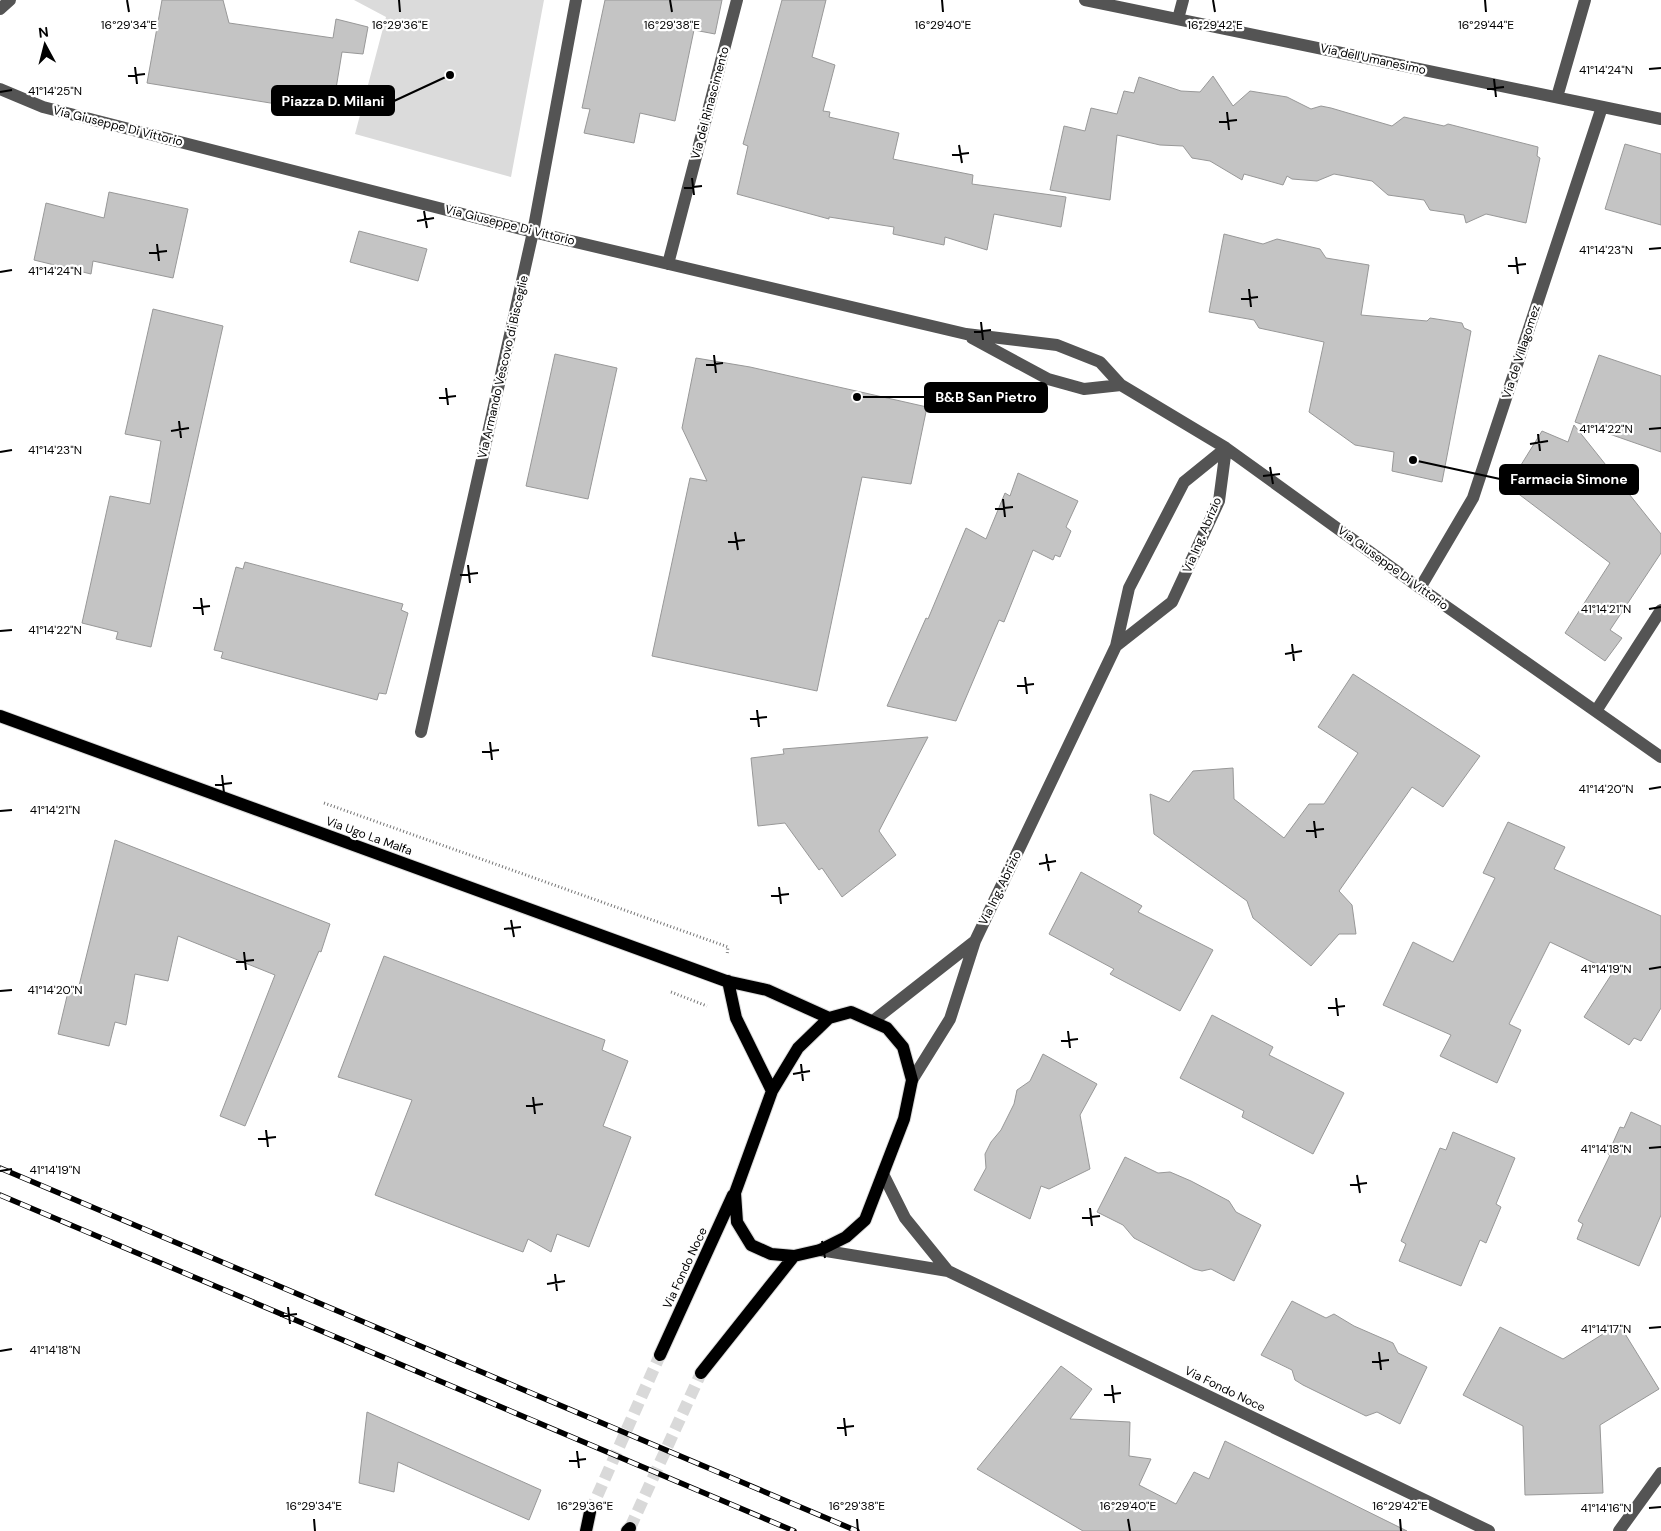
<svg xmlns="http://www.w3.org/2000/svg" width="1661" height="1531" font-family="'DM Sans',sans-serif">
<rect width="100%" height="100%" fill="#fff"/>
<path fill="#dbdbdb" d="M354,0H544L511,177L355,134L386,17Z"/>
<path fill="#c4c4c4" stroke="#989898" d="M162,0H223L229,23L333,38L336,19L368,27L363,54L342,52L332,113L147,83Z
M605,0H722L715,34L694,30L675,121L640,113L634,143L584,133L590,109L582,108Z
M782,0H826L812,57L835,65L823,111L830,112L829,117L899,133L893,159L973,175L972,184L1066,197L1061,227L994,214L987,250L945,237L944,245L893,234L894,227L829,217V219L737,194L748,146L743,144Z
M1213,76L1233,106L1250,91L1287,97L1311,109L1321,106L1331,108L1392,126L1404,117L1444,126L1448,124L1538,147L1537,156L1540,158L1526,223L1486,214L1466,223L1464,215L1430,210L1424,200L1388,195L1372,181L1334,174L1317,181L1292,179L1287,176L1283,185L1244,174L1242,180L1210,161L1192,158L1183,146L1160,145L1117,135L1110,200L1050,190L1064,126L1085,131L1091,108L1117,114L1124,91L1134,93L1139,77L1181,91L1200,92Z
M1625,144L1661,154V225L1605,209Z
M109,192L188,209L173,278L93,261L91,274L34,260L46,203L104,218Z
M359,231L427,249L418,281L350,262Z
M1224,234L1263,244L1277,239L1320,249L1326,258L1369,265L1361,315L1427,321L1430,318L1462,323L1464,328L1471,331L1442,482L1392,471L1394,452L1355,445L1309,412L1324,342L1259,328L1254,320L1209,312Z
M153,309L223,326L151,647L116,639L118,632L82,623L110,496L150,504L161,441L125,434Z
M555,354L617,368L588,499L526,486Z
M1599,355L1661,376V452L1575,422Z
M696,358L750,367L927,407L911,484L862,477L817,691L652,656L690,478L707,481L682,428Z
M1574,425L1661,534V553L1610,630L1622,638L1605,661L1565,633L1610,563L1508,486L1542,431L1568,442Z
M1018,473L1078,501L1066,527L1071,531L1060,557L1055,555L1053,560L1033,550L1004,622L999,620L956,721L887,706L926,618L928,619L966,528L986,539L1005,493L1010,496Z
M245,562L403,604L401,610L408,613L386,694L379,693L377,700L221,658L223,652L214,650L236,567L243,569Z
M1353,674L1480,756L1443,807L1412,787L1339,891L1352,905L1356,934H1339L1311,966L1253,918L1247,901L1154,834L1150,794L1169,802L1193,771L1233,768L1234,799L1284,838L1309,804H1324L1358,753L1318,727Z
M928,737L879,831L896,855L842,897L822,868L819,870L785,823L758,826L751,758L784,754L783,749Z
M1508,822L1565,847L1554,869L1661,916V1008L1641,1041L1634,1038L1629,1045L1584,1017L1613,972L1550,942L1509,1024L1521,1030L1497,1083L1440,1056L1451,1035L1383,1005L1413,942L1453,962L1495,878L1483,873Z
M115,840L330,924L321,952L319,951L245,1126L220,1116L275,975L178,936L168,981L135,974L126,1025L115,1022L109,1046L58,1034L68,992L77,994Z
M1081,872L1142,906L1138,912L1213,950L1180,1011L1110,974L1114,969L1049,934Z
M384,956L605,1040L602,1050L628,1061L603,1126L631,1137L589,1247L557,1234L551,1252L528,1239L523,1252L375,1195L412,1100L338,1077Z
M1212,1015L1273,1047L1269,1055L1344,1093L1313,1154L1242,1117L1244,1111L1180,1078Z
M1043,1054L1097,1084L1080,1115L1090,1169L1049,1189L1041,1186L1030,1219L974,1190L986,1168L985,1154L991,1142L1001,1130L1014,1104L1017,1090L1030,1081Z
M1631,1112L1661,1126V1215L1639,1266L1577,1239L1583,1224L1578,1221L1610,1155L1608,1154L1620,1127L1624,1128Z
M1453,1132L1515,1158L1496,1204L1501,1207L1486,1243L1480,1240L1461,1286L1399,1261L1406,1244L1401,1241L1440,1148L1446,1150Z
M1125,1157L1158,1173L1170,1172L1191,1181L1229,1201L1236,1212L1261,1225L1234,1281L1211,1269L1202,1271L1194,1269L1134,1238L1123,1225L1097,1212Z
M1292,1301L1326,1318L1334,1314L1354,1326L1393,1343L1398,1353L1427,1367L1400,1424L1377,1412L1366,1416L1303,1385L1295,1380L1292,1370L1261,1355Z
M1619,1324L1659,1389L1600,1425L1603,1493L1525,1495L1523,1426L1463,1395L1500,1327L1563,1359Z
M1061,1366L1092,1389L1070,1419L1130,1422L1129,1456L1151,1459L1139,1485L1176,1504L1194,1472L1209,1479L1225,1441L1407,1531H1083L977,1469Z
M367,1412L541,1490L529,1520L398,1462L394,1492L359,1483Z"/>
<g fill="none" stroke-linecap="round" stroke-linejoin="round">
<path stroke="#d9d9d9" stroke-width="12" stroke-dasharray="12 6" stroke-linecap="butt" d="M590,1512L660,1355
M630,1528L701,1373"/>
<g stroke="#dbdbdb" stroke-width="14">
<path id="major" d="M0,716L726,981L767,990L829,1018L851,1012L887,1028L903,1047L912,1080L904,1119L865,1220L846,1237L820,1250L794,1256L771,1254L751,1245L737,1222L735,1193L772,1091L798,1048L829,1018
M728,981L736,1018L772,1091
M660,1355L733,1195
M701,1373L794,1256
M586,1531L590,1512
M627,1531L630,1528"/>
</g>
<path stroke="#767676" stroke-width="3" stroke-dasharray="1 2.5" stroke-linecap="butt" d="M324,803L728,947L727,955
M671,992L707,1006"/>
<path stroke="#545454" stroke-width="12" d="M1085,0L1661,119
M0,9L10,0
M1178,19L1183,0
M0,89L43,107L533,232L966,334L1057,345L1100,362L1121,385L1226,448L1420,588L1661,757
M1557,97L1585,0
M668,264L737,0
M972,338L1048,379L1084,389L1121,385
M1420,588L1473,498L1602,107
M1116,646L1172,602L1219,501L1226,448
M1596,711L1661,610
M421,732L533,232L576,0
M975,941L1116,646L1129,588L1184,482L1226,448
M873,1021L975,941L950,1019L912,1080
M820,1250L948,1271L905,1218L883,1174
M948,1271L1489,1531
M1619,1531L1661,1473"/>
<use href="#major" stroke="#000" stroke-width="12"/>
<g stroke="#000" stroke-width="5.5">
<path id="rail" d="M0,1168L857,1531
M0,1195L794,1531"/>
</g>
<use href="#rail" stroke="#fff" stroke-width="4" stroke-dasharray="11" stroke-linecap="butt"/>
</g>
<path fill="none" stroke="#000" stroke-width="2" d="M127,0L129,12M399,0L400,12M670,0L672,12M942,0L943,12M1213,0L1215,12M1485,0L1486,12M135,67L137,84M1649,69L1661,68M128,76L145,74M1494,79L1496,97M1487,89L1504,87M0,92L12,90M1227,112L1229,130M1219,122L1237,120M959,145L962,163M952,155L969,153M692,178L694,195M684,188L702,186M424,211L427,228M417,221L434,218M157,244L159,261M1649,249L1661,248M149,253L167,251M1516,257L1518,274M1508,266L1526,264M0,272L12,270M1249,289L1251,307M1241,299L1258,297M981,322L983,340M974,332L991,330M714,355L716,373M706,365L723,363M446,388L448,405M439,398L456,396M179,421L181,438M1649,429L1661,428M171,431L189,428M1538,434L1540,451M1530,444L1548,441M0,452L12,450M1270,467L1273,484M1263,476L1280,474M1003,499L1005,517M995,509L1013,507M735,532L738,550M728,542L745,540M468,565L470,583M460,575L478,573M201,598L203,615M193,608L210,606M1649,609L1661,607M0,631L12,630M1292,644L1294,661M1285,654L1302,651M1025,677L1027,694M1017,686L1034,684M757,710L759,727M750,719L767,717M490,742L492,760M482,752L499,750M222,775L224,793M215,785L232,783M1649,789L1661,787M0,811L12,810M1314,821L1316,838M1306,831L1324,829M1046,854L1049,871M1039,864L1056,861M779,887L781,904M771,896L789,894M511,920L514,937M504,929L521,927M244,952L246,970M236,962L254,960M1649,969L1661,967M0,991L12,990M1336,998L1338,1016M1328,1008L1345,1006M1068,1031L1070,1048M1061,1041L1078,1039M801,1064L803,1081M793,1074L810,1071M533,1097L535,1114M526,1106L543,1104M266,1130L268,1147M258,1139L276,1137M1649,1148L1661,1147M0,1171L12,1169M1357,1175L1360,1193M1350,1185L1367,1183M1090,1208L1092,1226M1082,1218L1100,1216M822,1241L825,1258M815,1251L832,1249M555,1274L557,1291M547,1284L565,1281M288,1307L290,1324M280,1316L297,1314M1649,1328L1661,1327M0,1351L12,1349M1379,1352L1381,1370M1372,1362L1389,1360M1112,1385L1114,1403M1104,1395L1121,1393M844,1418L846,1436M837,1428L854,1426M577,1451L579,1468M569,1461L586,1459M1649,1508L1661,1507M314,1519L315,1531M585,1519L587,1531M857,1519L858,1531M1128,1519L1130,1531M1400,1519L1401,1531"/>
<g text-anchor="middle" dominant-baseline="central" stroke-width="4.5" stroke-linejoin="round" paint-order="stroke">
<g font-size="12" fill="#000" stroke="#fff">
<text transform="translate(1373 59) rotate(12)">Via dell'Umanesimo</text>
<text transform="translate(710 103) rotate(-75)">Via del Rinascimento</text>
<text transform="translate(118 126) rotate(14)">Via Giuseppe Di Vittorio</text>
<text transform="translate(510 225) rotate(14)">Via Giuseppe Di Vittorio</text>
<text transform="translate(1521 352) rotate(-72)">Via de Villagomez</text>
<text transform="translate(503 367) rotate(-77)">Via Armando Vescovo di Bisceglie</text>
<text transform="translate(1202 535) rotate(-67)">Via Ing. Abrizio</text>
<text transform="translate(1393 568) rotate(36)">Via Giuseppe Di Vittorio</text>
<text transform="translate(369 836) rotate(20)">Via Ugo La Malfa</text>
<text transform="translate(1000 888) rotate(-64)">Via Ing. Abrizio</text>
<text transform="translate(685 1268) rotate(-65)">Via Fondo Noce</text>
<text transform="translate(1225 1389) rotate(26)">Via Fondo Noce</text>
</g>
</g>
<g font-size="12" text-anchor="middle" fill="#000" stroke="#fff" stroke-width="4.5" stroke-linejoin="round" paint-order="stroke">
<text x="129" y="29">16°29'34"E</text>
<text x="400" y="29">16°29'36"E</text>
<text x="672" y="29">16°29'38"E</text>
<text x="943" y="29">16°29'40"E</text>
<text x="1215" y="29">16°29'42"E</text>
<text x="1486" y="29">16°29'44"E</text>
<text x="1606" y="74">41°14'24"N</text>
<text x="55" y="95">41°14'25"N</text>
<text x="1606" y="254">41°14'23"N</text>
<text x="55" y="275">41°14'24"N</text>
<text x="1606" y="433">41°14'22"N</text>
<text x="55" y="454">41°14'23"N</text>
<text x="1606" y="613">41°14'21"N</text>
<text x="55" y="634">41°14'22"N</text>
<text x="1606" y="793">41°14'20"N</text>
<text x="55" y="814">41°14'21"N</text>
<text x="1606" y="973">41°14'19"N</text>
<text x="55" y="994">41°14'20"N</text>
<text x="1606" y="1153">41°14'18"N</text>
<text x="55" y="1174">41°14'19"N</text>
<text x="1606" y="1333">41°14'17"N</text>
<text x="55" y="1354">41°14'18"N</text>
<text x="314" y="1510">16°29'34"E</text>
<text x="585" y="1510">16°29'36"E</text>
<text x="857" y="1510">16°29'38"E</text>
<text x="1128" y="1510">16°29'40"E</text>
<text x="1400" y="1510">16°29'42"E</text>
<text x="1606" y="1512">41°14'16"N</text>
</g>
<path fill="none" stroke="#000" stroke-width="2" d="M450 75L394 101M857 397L925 397M1413 460L1500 479"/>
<g fill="#000" stroke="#fff" stroke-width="2">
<circle cx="450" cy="75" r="5"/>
<circle cx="857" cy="397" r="5"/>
<circle cx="1413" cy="460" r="5"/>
</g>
<g fill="#000" stroke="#000" stroke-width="2">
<rect x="272" y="86" width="122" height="29" rx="5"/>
<rect x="925" y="383" width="122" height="29" rx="5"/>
<rect x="1500" y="465" width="138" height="29" rx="5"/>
</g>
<g font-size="14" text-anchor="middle" font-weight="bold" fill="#fff">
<text x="333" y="106">Piazza D. Milani</text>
<text x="986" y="402">B&amp;B San Pietro</text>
<text x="1569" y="484">Farmacia Simone</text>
</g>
<g transform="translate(45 45) rotate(353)" stroke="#ffffff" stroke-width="4" paint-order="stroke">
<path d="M0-4L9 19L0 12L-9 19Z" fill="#000000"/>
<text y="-8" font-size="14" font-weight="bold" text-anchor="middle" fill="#000000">N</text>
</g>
</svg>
